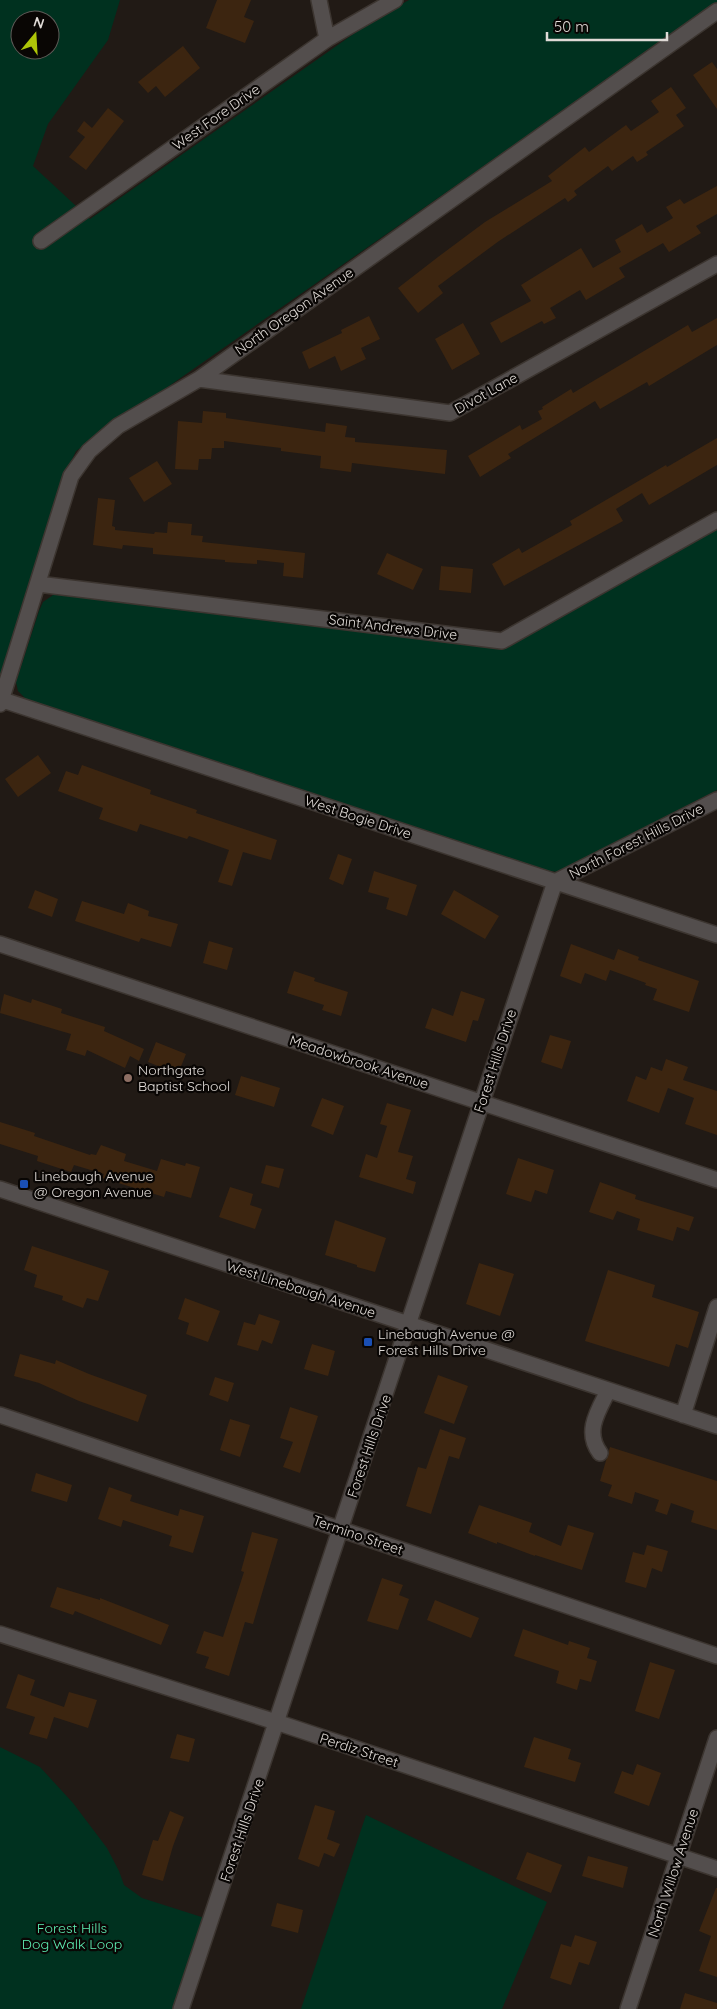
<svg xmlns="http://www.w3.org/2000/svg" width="717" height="2009" font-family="Quicksand,sans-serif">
<rect width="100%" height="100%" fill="#211a15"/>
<path fill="#00311f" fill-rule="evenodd" d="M0,0H120L108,40L48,124L33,166L90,219L372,21L409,0H717V3L76,451L61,483L0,679ZM20,20H50V50H20Z
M717,528V790L558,872L543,870L31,704L18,691L16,682L39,611L43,602L56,593L508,646Z
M0,1747L40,1767L73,1803L107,1848L119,1871L124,1885L142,1898L211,1920L181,2009H0Z
M366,1815L547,1902L502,2009H301Z"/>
<path fill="#3c2510" d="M217,0H251L244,17L254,21L245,43L206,28Z
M183,46L200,68L165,97L156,86L148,93L138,82Z
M712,62L717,69V109L693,75Z
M671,87L686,108L676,115L684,126L646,152L648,155L637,162L633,156L612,171L608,166L574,191L577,195L568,202L565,198L499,241L438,286L443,293L418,313L398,288L438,257L485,222L552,181L548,176L585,147L589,152L626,125L631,131L659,112L651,101Z
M108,108L124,121L86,170L69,157L85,137L77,131L84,121L92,128Z
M717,186V214L696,226L701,233L669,252L663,243L619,268L625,277L586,300L580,290L550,308L556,318L544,324L542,321L501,343L490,323L531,301L521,285L581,248L593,268L621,252L615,240L642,224L647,233L673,218L666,207L680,199L684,204Z
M369,316L380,339L361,348L366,359L341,371L335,356L309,369L302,352L342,333L341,330Z
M717,318V345L649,386L647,382L600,409L595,401L508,454L511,458L480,477L468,456L520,425L522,430L542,419L538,411L543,409L542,407L571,389L573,393L688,325L692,332Z
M463,323L480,354L452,370L435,339Z
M203,411L226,413V418L325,432L326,423L347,426L345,437L355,438V442L447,450L445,474L352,463L351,472L320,468L321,456L281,451V448L224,441V448H212L211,459H199L198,470L175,469L178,421L202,423Z
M717,438V465L649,505L642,493L616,509L623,521L504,586L492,564L519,548L522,553L572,525L570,521L666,465L667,467Z
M157,461L172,484L144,502L129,478Z
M98,498L115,500L112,526L115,527V530L154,534L155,532L167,533L168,522L192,524L191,535L203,536L202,542L305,553L303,578L283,576L284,563L257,560V564L225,562V560L153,554V548L123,545L122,549L93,545Z
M387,553L423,569L413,590L377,574Z
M441,566L473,569L471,593L439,590Z
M38,755L51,773L18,797L5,779Z
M82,765L151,790L150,794L197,810L196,813L277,840L271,860L243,852L232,886L218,882L229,850L189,836L187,839L140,824L137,832L99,819L103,808L58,791L66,771L78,775Z
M338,854L352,859L343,885L329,879Z
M374,871L417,885L407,916L386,909L389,898L368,892Z
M35,890L58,899L52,917L28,908Z
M454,890L499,916L485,939L441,914Z
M82,901L124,914L128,903L149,911L148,916L178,924L171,947L141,938L139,942L75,921Z
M209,941L233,948L227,970L203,963Z
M571,944L614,960L618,949L639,957L638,960L699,981L689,1012L653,1000L657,989L645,985L646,983L610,970L606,981L585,973L581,984L560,976Z
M294,971L315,978L314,981L348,992L341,1016L322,1010L324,1005L287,993Z
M461,991L485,999L478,1021L473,1020L466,1042L425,1028L432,1008L453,1016Z
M4,994L31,1003L32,999L62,1009L61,1013L105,1027L104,1031L144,1049L139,1061L130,1056L125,1068L87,1050L85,1056L66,1050L71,1034L0,1013Z
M550,1035L571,1041L562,1069L541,1062Z
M156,1042L186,1054L178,1074L148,1062Z
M666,1059L688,1067L683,1080L717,1091V1135L685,1124L694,1098L668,1088L659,1113L627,1101L636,1076L646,1080L651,1067L662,1071Z
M241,1076L280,1088L274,1107L235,1095Z
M322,1098L344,1106L333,1135L311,1126Z
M387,1103L411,1110L398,1152L413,1156L406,1179L416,1182L413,1194L359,1177L366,1154L377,1158L387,1126L380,1124Z
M0,1122L35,1133L34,1136L90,1155L91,1154L96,1155L101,1145L126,1154L124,1161L157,1171L161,1159L185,1166L186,1163L200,1167L191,1198L166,1191L164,1197L102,1178L104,1174L74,1165L71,1172L37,1161L38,1156L0,1144Z
M518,1158L554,1170L547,1194L535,1190L531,1202L506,1194Z
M266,1165L284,1169L279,1188L261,1183Z
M600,1182L636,1195L635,1199L694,1217L689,1231L677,1227L673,1241L637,1230L640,1219L617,1211L613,1220L589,1212Z
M230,1187L253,1194L250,1205L262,1209L255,1229L219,1217Z
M335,1220L386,1238L375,1272L357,1267V1265L325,1255Z
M32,1246L109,1271L98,1301L87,1298L83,1308L62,1300L63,1296L34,1287L37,1275L24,1270Z
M479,1263L514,1274L500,1316L466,1304Z
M608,1270L655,1285L652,1297L699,1312L688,1348L676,1344L669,1367L585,1341Z
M185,1298L220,1311L208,1342L186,1334L189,1323L178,1319Z
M259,1314L280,1321L272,1344L262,1340L258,1351L237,1345L244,1322L255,1325Z
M312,1344L335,1351L328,1376L304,1369Z
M20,1354L55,1364L56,1360L89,1374L147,1395L138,1422L79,1401L39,1383L14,1376Z
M438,1375L468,1386L454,1424L424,1413Z
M215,1377L234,1383L228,1402L209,1395Z
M290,1407L318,1416L300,1473L283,1467L293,1442L280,1438Z
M230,1419L250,1425L240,1457L220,1450Z
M440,1429L466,1438L459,1459L449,1456L431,1514L406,1506L418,1467L426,1469Z
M610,1447L717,1481V1530L691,1522L694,1511L671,1503L667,1515L655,1511L659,1500L635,1492L632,1504L608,1496L612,1485L600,1481Z
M36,1473L72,1485L67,1502L31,1491Z
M109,1487L132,1495L130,1501L178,1516L180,1509L204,1516L193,1553L169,1546L172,1536L123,1520L121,1527L98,1519Z
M479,1505L532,1523L529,1532L561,1546L568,1525L594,1533L582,1570L535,1555V1556L497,1542V1544L468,1533Z
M252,1532L278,1539L253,1624L245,1622L229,1676L205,1668L209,1657L196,1653L204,1631L223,1637L244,1572L241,1571Z
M647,1545L668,1551L662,1572L652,1568L646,1588L625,1582L633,1552L644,1555Z
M382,1578L403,1585L399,1595L409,1599L398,1630L367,1621Z
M57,1587L100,1600V1598L169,1625L161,1645L75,1611L73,1615L50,1607Z
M435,1600L479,1618L471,1638L427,1620Z
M523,1629L568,1645L569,1641L590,1648L587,1658L597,1661L591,1682L580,1679L577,1690L556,1683L559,1671L514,1656Z
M650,1662L675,1670L659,1719L635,1711Z
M18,1674L35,1680L30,1695L64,1707L69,1692L97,1700L88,1728L54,1717L47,1739L29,1734L35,1717L6,1708Z
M177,1734L195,1739L189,1762L170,1758Z
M534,1737L571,1749L568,1759L581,1763L575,1782L524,1767Z
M637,1764L661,1773L649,1806L614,1793L622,1771L633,1775Z
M315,1805L335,1811L327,1839L340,1844L334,1857L324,1853L319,1867L298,1859Z
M170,1811L184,1817L173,1846L163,1881L142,1875L153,1840L158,1841Z
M527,1852L562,1865L551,1893L516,1879Z
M588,1856L628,1867L623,1888L582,1876Z
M716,1888H717V1977L699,1971L711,1936L699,1931Z
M277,1903L303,1910L298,1933L271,1926Z
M575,1935L597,1942L589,1965L579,1962L571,1985L550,1978L561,1944L571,1947Z
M685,1993L717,2003V2009H680Z"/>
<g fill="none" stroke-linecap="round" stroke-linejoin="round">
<g stroke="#3c3530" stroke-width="18">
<path id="minor" d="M319,0L327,39
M41,241L327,39L395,0
M199,379L450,413L717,264
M38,584L502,641L717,520
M0,699L717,935
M0,704L71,476L89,451L118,426L199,379L717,11
M0,944L717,1180
M0,1189L717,1426
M0,1415L717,1656
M683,1415L717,1307
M600,1453C584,1432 598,1411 608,1391
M0,1634L279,1723L717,1869
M181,2009C309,1634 429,1257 555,882L717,800
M628,2009L717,1738"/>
</g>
<use href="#minor" stroke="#534e4d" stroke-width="15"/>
</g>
<circle fill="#8d6e63" stroke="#090604" stroke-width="2" cx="128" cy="1078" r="5"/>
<g fill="#1a4fb4" stroke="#090604" stroke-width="2">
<rect x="19" y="1179" width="10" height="10" rx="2.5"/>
<rect x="363" y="1337" width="10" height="10" rx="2.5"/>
</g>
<g text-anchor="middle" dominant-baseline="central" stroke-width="4.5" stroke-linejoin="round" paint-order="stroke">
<g font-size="14" fill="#e0dbd7" stroke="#090604">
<text transform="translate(216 117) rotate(-35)">West Fore Drive</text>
<text transform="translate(294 311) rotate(-35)">North Oregon Avenue</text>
<text transform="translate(486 393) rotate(-29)">Divot Lane</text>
<text transform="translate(393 627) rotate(7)">Saint Andrews Drive</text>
<text transform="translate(358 817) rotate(18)">West Bogie Drive</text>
<text transform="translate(636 841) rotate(-27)">North Forest Hills Drive</text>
<text transform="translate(495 1061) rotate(-72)">Forest Hills Drive</text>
<text transform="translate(359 1062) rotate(18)">Meadowbrook Avenue</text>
<text transform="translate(301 1289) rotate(18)">West Linebaugh Avenue</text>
<text transform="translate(369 1446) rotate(-71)">Forest Hills Drive</text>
<text transform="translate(358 1535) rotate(19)">Termino Street</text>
<text transform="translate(359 1750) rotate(18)">Perdiz Street</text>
<text transform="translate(242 1830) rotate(-71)">Forest Hills Drive</text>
<text transform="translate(673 1873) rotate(-72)">North Willow Avenue</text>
</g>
<g font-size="14" fill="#e0dbd7" stroke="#090604" text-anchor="start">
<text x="138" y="1070">Northgate<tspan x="138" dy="16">Baptist School</tspan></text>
<text x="34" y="1176">Linebaugh Avenue<tspan x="34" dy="16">@ Oregon Avenue</tspan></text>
<text x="378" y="1334">Linebaugh Avenue @<tspan x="378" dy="16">Forest Hills Drive</tspan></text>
</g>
<g font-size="14" fill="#5fefb4" stroke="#090604">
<text x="72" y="1928">Forest Hills<tspan x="72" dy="16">Dog Walk Loop</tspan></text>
</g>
</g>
<g transform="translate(35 35) rotate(18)"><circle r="24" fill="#090604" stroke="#5f5b58"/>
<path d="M0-4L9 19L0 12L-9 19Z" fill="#aec508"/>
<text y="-8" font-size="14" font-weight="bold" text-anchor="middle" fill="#e0dbd7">N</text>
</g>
<path d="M547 32v8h120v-8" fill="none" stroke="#e0dbd7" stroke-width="2.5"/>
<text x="554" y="32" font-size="15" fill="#e0dbd7" stroke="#090604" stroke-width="4" paint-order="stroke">50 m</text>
</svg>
